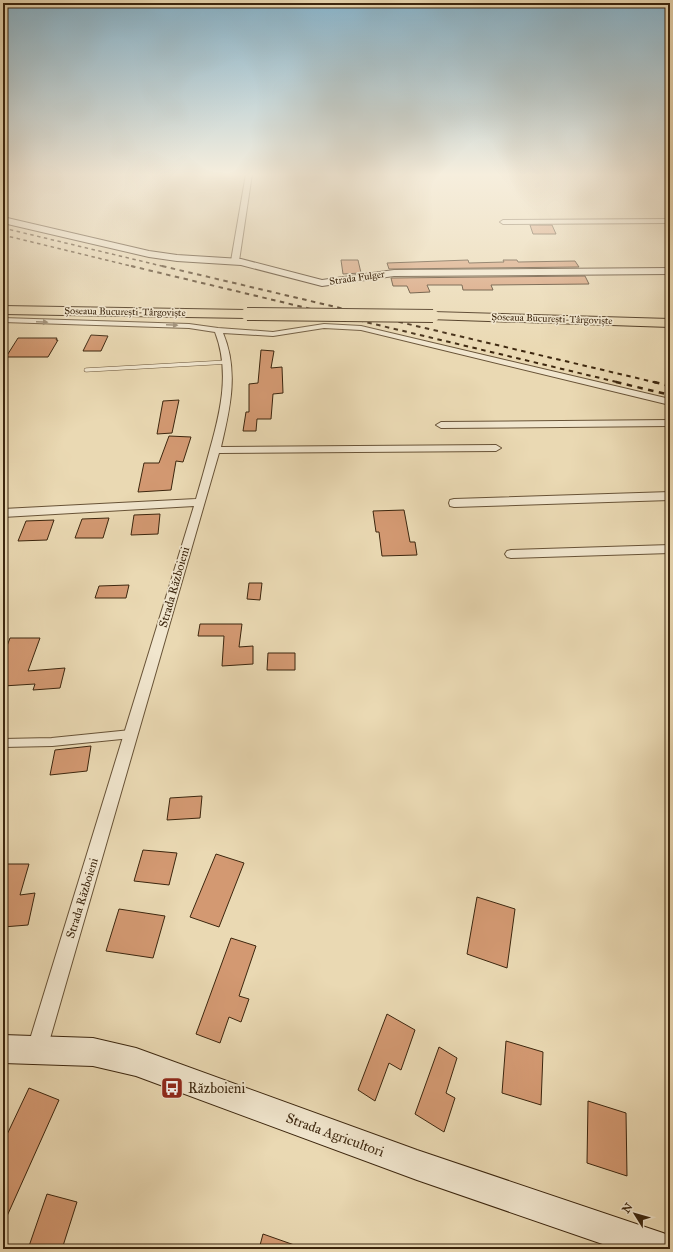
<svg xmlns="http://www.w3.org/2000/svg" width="673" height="1252" font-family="'IM FELL Great Primer',serif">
<rect width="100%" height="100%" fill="#ead9b3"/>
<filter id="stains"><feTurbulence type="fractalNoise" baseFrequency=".005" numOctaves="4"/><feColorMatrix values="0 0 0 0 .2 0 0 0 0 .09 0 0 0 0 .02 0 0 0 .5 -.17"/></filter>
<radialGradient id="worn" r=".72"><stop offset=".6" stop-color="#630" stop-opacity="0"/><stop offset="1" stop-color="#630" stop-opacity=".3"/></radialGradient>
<path fill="#d39972" stroke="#3c260e" d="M530,225H552L556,234H533Z
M341,260H358L361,273L343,274Z
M468,260L469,263L504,262L503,260H517L518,262L575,261L579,267L389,269L387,263Z
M585,276L589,284L491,285L493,290H463L462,285H427L430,292L410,293L407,286H393L391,278Z
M91,335L108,336L101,351H83Z
M18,338H57L56,340H58L48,357H6Z
M261,350L274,351L271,368L282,367L283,393L273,394L271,419H257L256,431H243L246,412H249V384L258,383Z
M179,400L172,433L157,434L163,401Z
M169,436L191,437L183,462L176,461L171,490L138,492L144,463H159Z
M404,510L410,542H415L417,555L382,556L379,532H376L373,511Z
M160,514L158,534L131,535L134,515Z
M109,518L103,538H75L82,519Z
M54,520L47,540L18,541L26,521Z
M249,583H262L260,600L247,599Z
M129,585L126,598H95L99,586Z
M200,624H242L239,647L253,646V664L222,666L224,636H198Z
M10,638H40L28,671L65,668L60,688L33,690L35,684L3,686V646H7Z
M268,653H295V670H267Z
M91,746L87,771L50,775L55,750Z
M202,796L200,818L167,820L170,798Z
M143,850L177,853L169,885L134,881Z
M216,854L244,863L219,927L190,917Z
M3,864H29L20,895L35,893L28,925L3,927Z
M477,897L515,909L507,968L467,954Z
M119,909L165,916L153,958L106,951Z
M231,938L256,946L239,996L249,999L241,1022L229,1017L220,1043L196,1034Z
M387,1014L415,1030L401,1070L389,1063L375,1101L358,1090Z
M506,1041L543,1052L541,1105L502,1093Z
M439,1047L457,1058L446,1093L455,1098L444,1132L415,1114Z
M29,1088L59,1100L3,1225V1143Z
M588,1101L626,1113L627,1176L587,1163Z
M47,1194L77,1202L62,1249H28Z
M263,1234L300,1247V1249H259Z"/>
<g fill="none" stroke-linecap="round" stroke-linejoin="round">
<g stroke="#685337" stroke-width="4.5">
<path id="lane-far1" d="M86,370L228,362"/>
</g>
<g stroke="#685337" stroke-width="10">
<path id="lane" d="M3,743L52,742L131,734"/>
</g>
<g stroke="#685337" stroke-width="2">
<path id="street" d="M246,174H252L239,261L235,263L231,261Z
M670,219V223L503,224L500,222L503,220Z
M3,318L189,324L218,328L273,332L324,324L361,326L670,399V405L361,330L324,328L273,336L223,333C239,371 230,409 221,447L496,445L501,448L496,451L219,453L47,1049L44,1056L37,1059L30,1056L27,1049L194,506L3,517V509L196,499C201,482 206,464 210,449C221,410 230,371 215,332L189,328L3,322Z
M670,420V426L441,428L436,425L441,422Z
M670,492V500L454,507L450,506L449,503L450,500L454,499Z
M670,545V553L511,558L507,557L505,554L507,551L511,550Z"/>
</g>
<g stroke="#3c260e" stroke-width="2">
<path id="secondary" d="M3,217L149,251L177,255L241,259L322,280L394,270L670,268V274L394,276L322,286L241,265L177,261L149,257L3,223Z
M3,1035L93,1038L136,1048L417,1150L663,1233L670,1236V1249H617L417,1180L136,1076L93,1066L3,1063Z"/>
</g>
<g stroke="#3c260e" stroke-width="2">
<path id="primary" d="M3,306L247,310L251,311L253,314L251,317L247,318L3,314Z
M433,312L670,319V327L429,319L427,316L429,313Z"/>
</g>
<use href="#lane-far1" stroke="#f1e6ce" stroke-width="3.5"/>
<use href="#lane" stroke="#f1e6ce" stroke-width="8"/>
<use href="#street" fill="#f1e6ce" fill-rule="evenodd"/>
<use href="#secondary" fill="#f1e6ce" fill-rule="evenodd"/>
<use href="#primary" fill="#ead9b3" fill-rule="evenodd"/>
<path stroke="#3c260e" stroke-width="1.5" stroke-dasharray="3.5 3.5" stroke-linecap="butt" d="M3,228L166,267
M3,235L135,267"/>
<path stroke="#3c260e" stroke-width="2" stroke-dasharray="4.5 4.5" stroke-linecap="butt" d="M131,266L621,383
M162,266L658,383"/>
<path stroke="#3c260e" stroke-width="2.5" stroke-dasharray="5.5 5.5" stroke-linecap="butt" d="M616,382L670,395
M654,382L670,386"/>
<g stroke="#3c260e" stroke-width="14" stroke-linecap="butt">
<path id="primary-bridge" d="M247,314L433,316"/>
</g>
<use href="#primary-bridge" stroke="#ead9b3" stroke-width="12"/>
</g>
<defs><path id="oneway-solid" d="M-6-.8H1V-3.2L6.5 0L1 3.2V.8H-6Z"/></defs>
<g fill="#96866e">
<use href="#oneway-solid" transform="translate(42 322) rotate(2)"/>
<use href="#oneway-solid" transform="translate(172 325) rotate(2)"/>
</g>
<linearGradient id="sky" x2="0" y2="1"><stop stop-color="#88b6cf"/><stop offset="0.5" stop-color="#f6eedd"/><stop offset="1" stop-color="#f6eedd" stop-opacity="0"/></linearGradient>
<rect width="673" height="349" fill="url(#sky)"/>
<defs>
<g id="bus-square" transform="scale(1.15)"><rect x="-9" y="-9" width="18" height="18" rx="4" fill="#8f2418" stroke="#f1e6ce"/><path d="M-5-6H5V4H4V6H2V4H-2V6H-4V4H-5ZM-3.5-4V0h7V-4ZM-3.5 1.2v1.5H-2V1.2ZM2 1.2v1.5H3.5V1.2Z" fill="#fff"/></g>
</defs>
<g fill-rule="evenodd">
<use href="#bus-square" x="172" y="1088"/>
</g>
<g text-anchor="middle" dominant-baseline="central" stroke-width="3.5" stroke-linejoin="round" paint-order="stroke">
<g font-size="10" fill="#3c260e" stroke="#f1e6ce">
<text transform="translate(357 278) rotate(-8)">Strada Fulger</text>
<text transform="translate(125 312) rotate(1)">Șoseaua București-Târgoviște</text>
<text transform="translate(552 319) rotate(2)">Șoseaua București-Târgoviște</text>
</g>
<g font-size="12" fill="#3c260e" stroke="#f1e6ce">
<text transform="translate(174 587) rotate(-74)">Strada Războieni</text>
<text transform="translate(82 898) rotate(-73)">Strada Războieni</text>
</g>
<g font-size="14" fill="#3c260e" stroke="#f1e6ce" text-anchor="start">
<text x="188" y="1088">Războieni</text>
</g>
<g font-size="14" fill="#3c260e" stroke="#f1e6ce">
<text transform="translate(335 1135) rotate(20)">Strada Agricultori</text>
</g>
</g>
<rect width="673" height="1252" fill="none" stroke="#ead9b3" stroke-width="16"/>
<rect x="4" y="4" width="665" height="1244" fill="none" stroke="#3c260e" stroke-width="2"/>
<rect x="8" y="8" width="657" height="1236" fill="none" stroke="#3c260e"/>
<g transform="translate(635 1214) rotate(307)" stroke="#f1e6ce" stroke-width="3" paint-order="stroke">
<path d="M0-3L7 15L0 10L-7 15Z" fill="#3c260e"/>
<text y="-6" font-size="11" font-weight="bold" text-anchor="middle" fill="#3c260e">N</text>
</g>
<rect width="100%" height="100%" filter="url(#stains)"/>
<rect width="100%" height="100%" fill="url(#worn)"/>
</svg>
